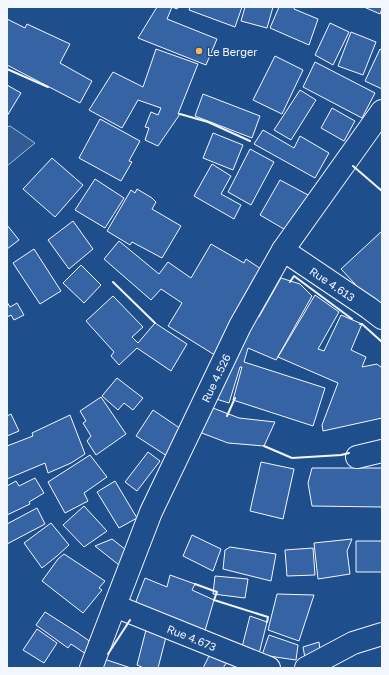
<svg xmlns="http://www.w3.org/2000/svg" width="389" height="675" font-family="'Golos Text',sans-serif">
<rect width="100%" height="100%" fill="#1f4e8c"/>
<path fill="#305b95" stroke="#a8bbd7" d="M10,126L35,143L7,166V127Z"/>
<path fill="#3563a3" stroke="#f2f6ff" d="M157,7H178L177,9L172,7L167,19L217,39L206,65L138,38Z
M190,7H242L235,27L189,10Z
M245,7H273L267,28L241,21Z
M279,7H295L294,9L318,19L309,45L270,28Z
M364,7H382V9L380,14Z
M7,19L25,28L27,24L70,44L60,63L92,81L80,103L7,65Z
M330,23L349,32L333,65L315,55Z
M351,32L376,42L363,75L338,66Z
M156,49L198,64L178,114H180L158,146L145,140L149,128L145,127L151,112L158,115L161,108L138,100L122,128L89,110L113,72L143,87Z
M380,49L382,50V89L365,81Z
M275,56L303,70L282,114L253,100Z
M315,62L375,93L362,118L303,87Z
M7,85L21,93L7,116Z
M300,90L316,100L291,140L274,130Z
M203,94L260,116L252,138L195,116Z
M332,108L355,121L344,141L321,128Z
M100,119L140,141L129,161L132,162L121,181L79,158Z
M263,130L294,148L300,136L329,153L315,178L254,144Z
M213,133L243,145L233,170L203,158Z
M250,149L274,162L251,205L228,192Z
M52,158L83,185L55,217L23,189Z
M212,164L231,176L221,194L241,205L234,219L194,196Z
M95,179L124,198L105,228L75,210Z
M280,180L310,196L289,232L260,215Z
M137,189L152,198L156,202L152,209L181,226L162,258L132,242L130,245L107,231L131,190L135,193Z
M73,221L93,249L69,269L48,240Z
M7,225L19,240L7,249Z
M382,231V313L341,269Z
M119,241L159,274L168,262L191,278L211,244L244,263L246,259L267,273L218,357L168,326L182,303L161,289L151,300L104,259Z
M34,249L61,291L40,304L13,263Z
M81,265L101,285L84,303L63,283Z
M281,278L300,284L312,296L276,360L248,348L244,362L325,388L313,426L233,400L242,367H240L229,403L213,398L257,316L259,317Z
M315,295L339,312L318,349L324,351L341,315L362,324L351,350L366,357L362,367L377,364L382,368V418L323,431L322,425L338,383L278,357Z
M113,296L143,327L132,337L138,343L155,323L187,344L171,371L137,348L119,365L111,356L114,352L86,321Z
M7,302L10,307L17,303L24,315L14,320L11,315L7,317Z
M117,378L143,398L133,410L124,403L118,410L102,396Z
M101,397L126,434L96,455L87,441L91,436L83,423L86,421L80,411Z
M205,405L239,418L275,422L264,446L228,443L194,430Z
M153,410L184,431L167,456L136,436Z
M11,414L19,431L7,436V416Z
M70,415L85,454L71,463L48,473L45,463L7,479V446L33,436L32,433Z
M148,452L160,461L137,491L125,482Z
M90,455L107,477L84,493L88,501L65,513L48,482Z
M261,462L294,469L283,519L250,511Z
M312,468H382V507L312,506L308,483Z
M35,478L44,493L29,502L30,504L7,515V486L16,481L19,486Z
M115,481L137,518L119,528L97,492Z
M84,506L107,531L84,547L63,525Z
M37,508L45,524L7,544V524Z
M51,523L69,545L57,556L42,568L24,543Z
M192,535L221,549L213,571L183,556Z
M112,539L135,557L124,569L95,546Z
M352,539L347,551L350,574L318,579L314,543Z
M356,541H382V572H356Z
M230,547L276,554L271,581L223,569L225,550Z
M313,548L315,575L287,576L285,550Z
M64,554L105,581L99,588L102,590L83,613L42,581L58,559Z
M170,575L195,584L192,590L214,600L204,634L135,604L145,578L167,587Z
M215,576L248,579L245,598L213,594Z
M277,594L314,595L299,641L268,630Z
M45,612L78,633L95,645L89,656L71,644L68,648L36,625Z
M250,616L267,622L258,658L241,651Z
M147,626L167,633L158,668H144L137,665Z
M37,629L57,643L44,663L23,650Z
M269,635L298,645L296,660L262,655Z
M319,642L320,650L305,658L303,647Z
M210,654L227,662L223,668H203Z
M104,659L131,668H101Z"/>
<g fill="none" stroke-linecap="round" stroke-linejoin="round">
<g stroke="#f2f6ff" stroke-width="24">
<g id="street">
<path id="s1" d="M283,250L369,308L382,318"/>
<path d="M357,457L382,451"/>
<path id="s2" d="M115,606L269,668"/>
<path id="s3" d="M91,668L151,512L240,326L283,250L382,111"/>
<path d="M306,668L353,643L382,634"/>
</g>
</g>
<use href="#street" stroke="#1f4e8c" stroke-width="22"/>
<path stroke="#f2f6ff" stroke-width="2" d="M7,69L48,87
M180,114L208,122L250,141
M353,166L382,191
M113,282L155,323
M290,282L294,276L352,319
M360,324H362L382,342
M227,416L235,398
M264,446L292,458L341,455L349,453
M195,584L217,592L214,600L268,617L267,622
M108,654L130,620"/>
</g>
<circle fill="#ffb74d" stroke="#1f4e8c" stroke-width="1.5" cx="199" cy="51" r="4"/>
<g text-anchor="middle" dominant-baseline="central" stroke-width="3" stroke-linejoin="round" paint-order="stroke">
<g font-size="11" fill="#f2f6ff" stroke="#1f4e8c" text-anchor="start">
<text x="207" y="51">Le Berger</text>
</g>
<g font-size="11" fill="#f2f6ff" stroke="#1f4e8c">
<text stroke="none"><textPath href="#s1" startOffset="60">Rue 4.613</textPath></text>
<text stroke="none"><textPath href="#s3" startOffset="316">Rue 4.526</textPath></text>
<text stroke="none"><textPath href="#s2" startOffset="83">Rue 4.673</textPath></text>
</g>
</g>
<rect width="389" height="675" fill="none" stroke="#f2f6ff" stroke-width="16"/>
</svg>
